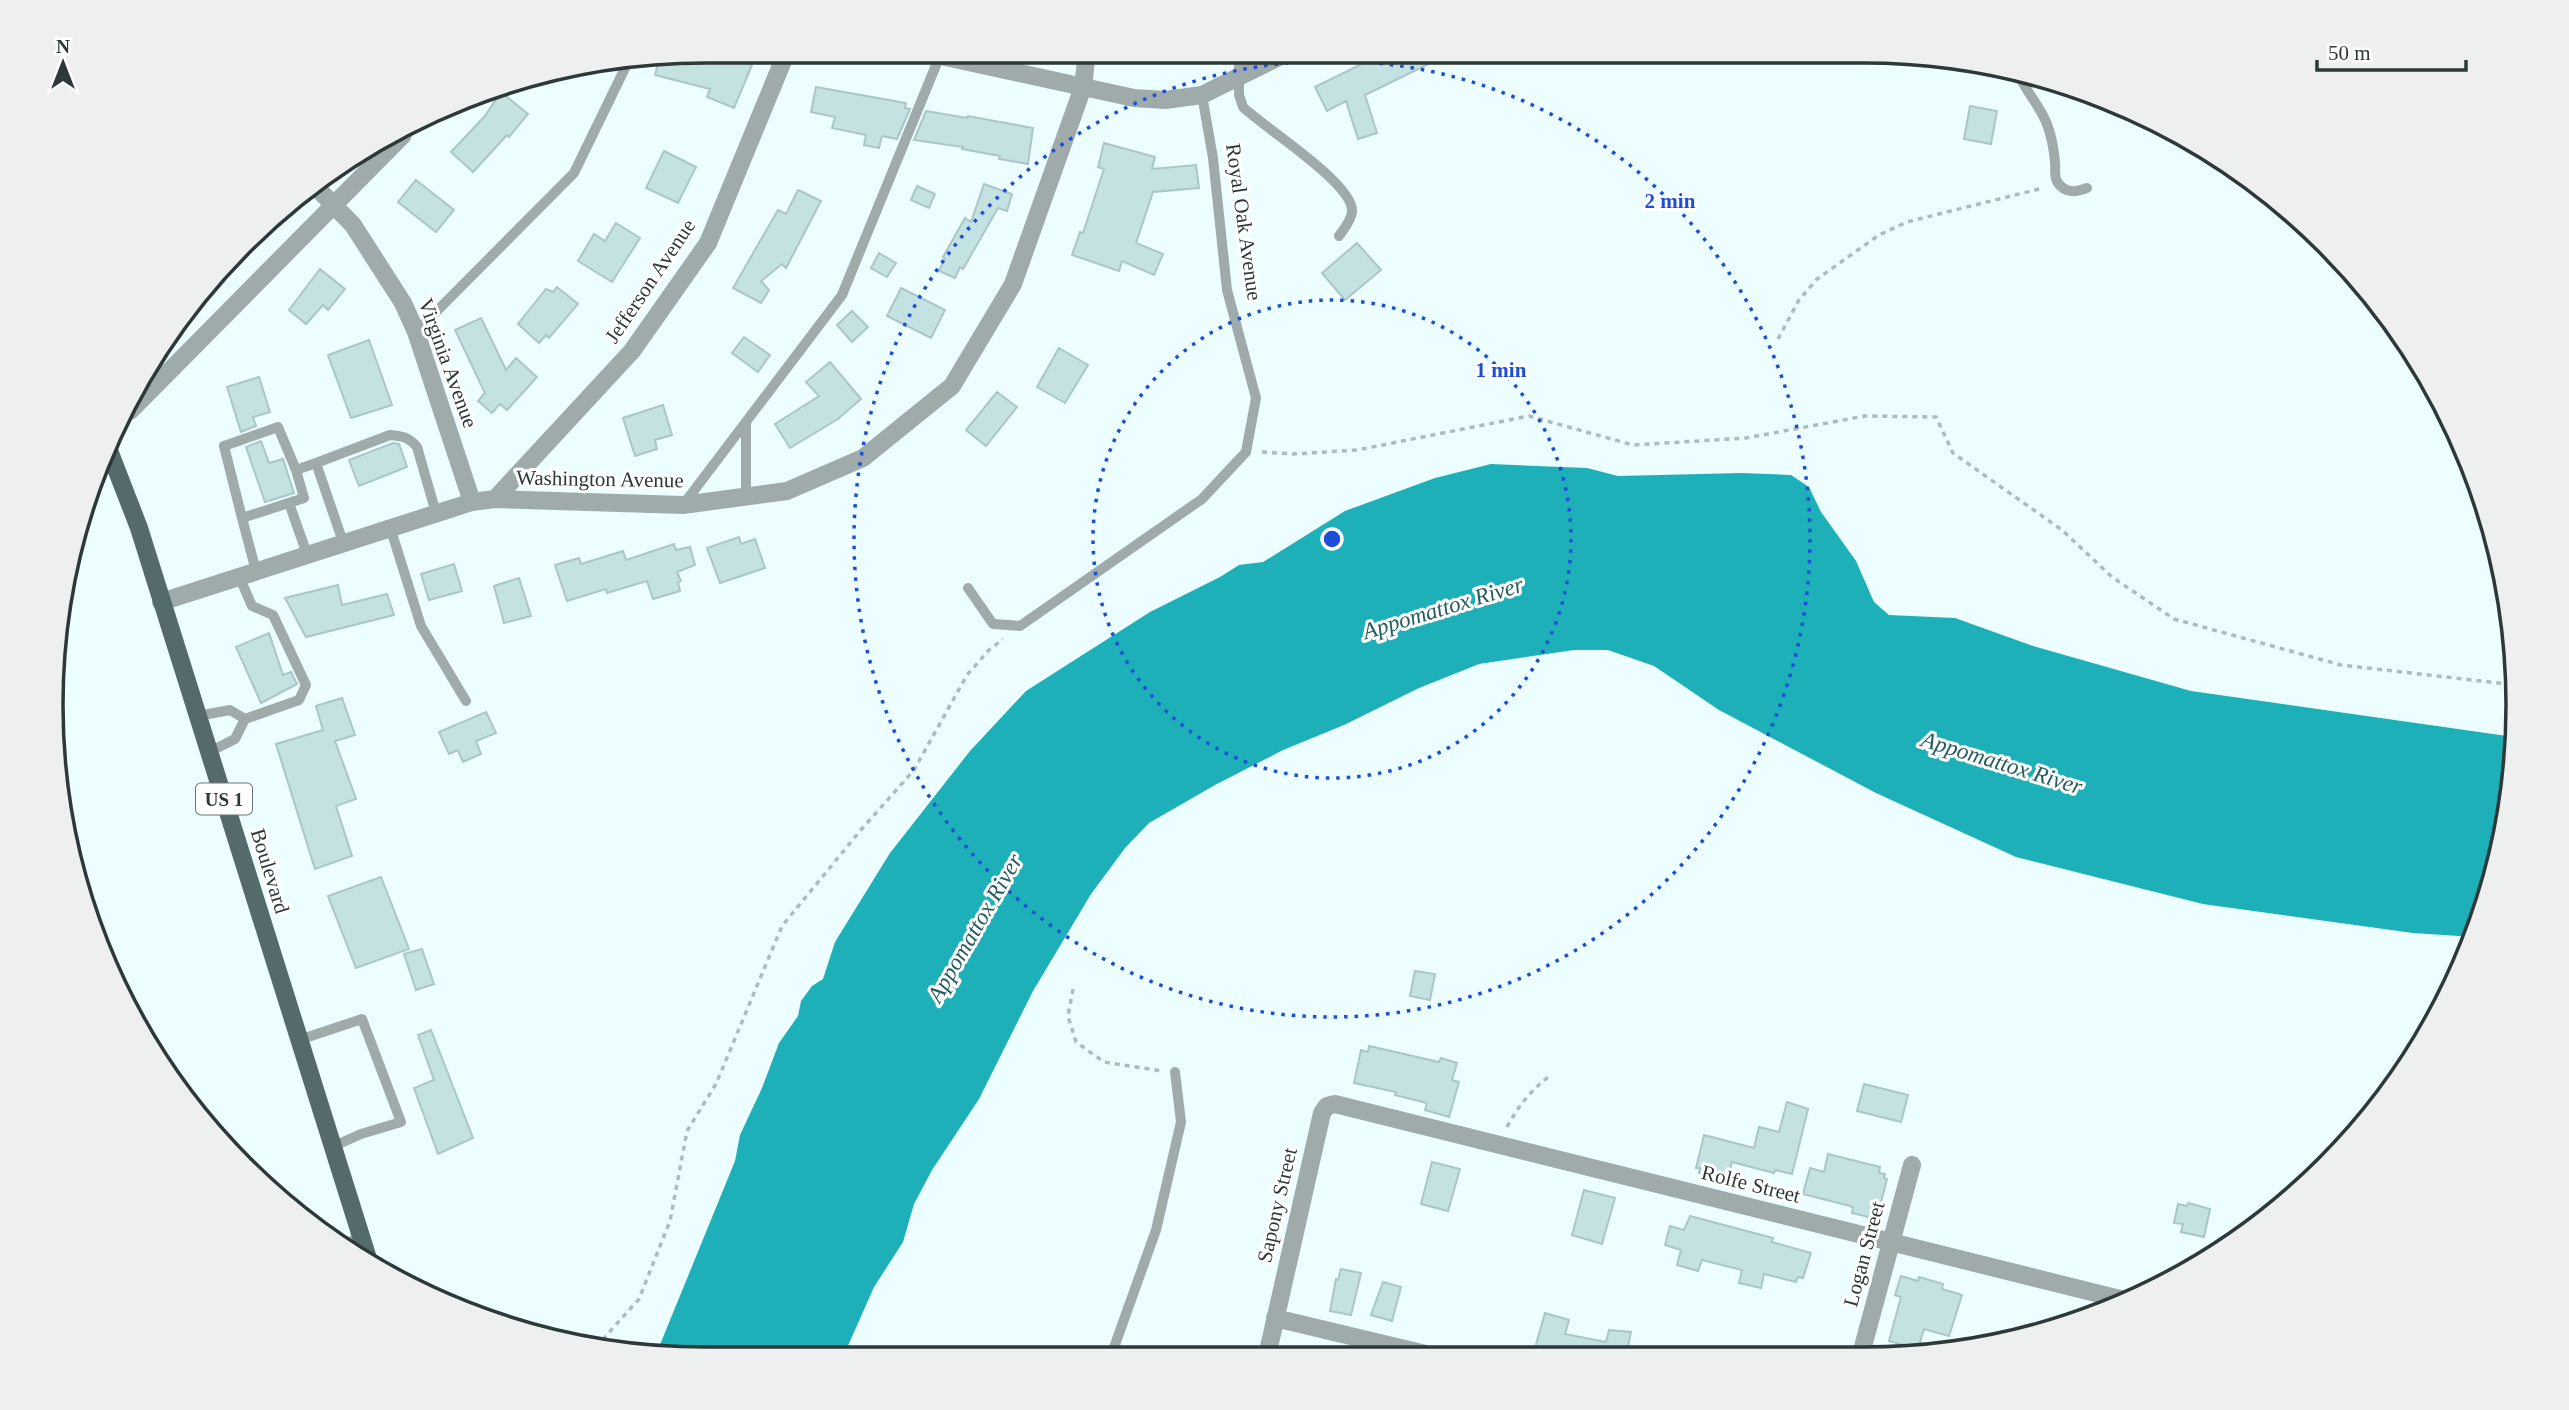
<svg xmlns="http://www.w3.org/2000/svg" width="2569" height="1410" font-family="Georgia,serif">
<rect width="100%" height="100%" fill="#ecfeff"/>
<path fill="#1eb0b8" d="M1491,464L1587,468L1618,476L1742,473L1791,475L1809,487L1821,512L1856,561L1874,602L1889,615L1955,618L2033,646L2191,691L2514,737L2513,790L2484,915L2474,937L2413,933L2203,904L2016,857L1876,793L1719,710L1654,666L1608,650H1574L1479,664L1419,688L1344,725L1283,750L1215,785L1149,823L1125,848L1091,894L1033,991L979,1099L932,1170L914,1204L903,1242L874,1287L843,1357H655L735,1161L740,1135L762,1088L779,1043L798,1016L801,1001L812,986L823,979L835,942L890,853L970,751L1026,691L1150,612L1220,577L1239,565L1263,562L1345,511L1435,478Z"/>
<path fill="#c5e2e3" stroke="#aac6c8" stroke-width="2" d="M709,51L729,55L752,65L734,108L707,97L710,89L655,75L659,58Z
M1386,52H1453L1365,95L1377,133L1358,139L1346,101L1327,111L1315,87Z
M816,87L906,103L905,108L910,109L897,139L882,136L879,148L864,145L866,135L832,128L835,117L811,112Z
M501,92L528,114L509,137L507,135L473,172L451,152L484,117Z
M1970,106L1997,111L1991,144L1964,139Z
M926,111L967,118L968,116L1033,128L1028,164L999,159L1000,156L962,149L963,147L914,140Z
M1104,143L1155,157L1152,169L1196,165L1199,188L1153,192L1136,243L1163,254L1154,275L1122,261L1119,271L1072,255L1080,232L1083,233L1104,169L1098,167Z
M664,151L696,167L678,203L646,188Z
M416,180L454,210L436,232L398,202Z
M984,184L1012,194L1007,211L998,208L963,269L960,267L955,278L939,271L945,258L943,257L965,218L971,222Z
M917,186L935,194L929,208L911,200Z
M798,190L821,201L786,268L782,264L761,281L769,290L761,303L733,288L778,210L786,214Z
M616,223L640,238L612,282L578,261L594,234L605,241Z
M1357,243L1381,270L1345,300L1322,273Z
M879,253L896,263L887,277L871,268Z
M320,269L345,289L328,310L323,305L306,324L289,310Z
M557,287L578,304L549,338L546,335L539,343L518,324L546,289L553,292Z
M901,288L945,310L931,338L887,316Z
M852,311L868,327L852,342L837,325Z
M481,318L506,370L516,358L537,377L507,410L500,404L492,413L478,401L485,393L455,330Z
M744,337L770,355L758,372L732,353Z
M369,340L392,405L351,418L328,355Z
M1059,348L1088,365L1065,403L1037,387Z
M830,362L861,399L838,419L790,448L775,424L819,396L806,382Z
M259,377L270,412L253,417L256,426L241,432L227,387Z
M997,392L1017,407L986,446L966,430Z
M663,405L672,435L655,440L657,449L635,456L623,418Z
M261,441L269,463L283,459L294,493L265,502L246,447Z
M393,443L399,444L407,467L359,486L349,460Z
M739,537L741,544L755,539L765,568L720,583L707,548Z
M674,544L676,550L690,547L695,565L677,572L681,581L678,583L680,591L653,599L647,581L607,593L606,589L567,601L555,565L579,558L581,564L623,551L626,560Z
M454,564L462,591L429,600L421,574Z
M519,578L531,616L504,623L494,586Z
M338,585L342,605L387,594L394,615L306,637L285,598Z
M269,633L283,675L291,672L297,684L261,703L236,647Z
M342,698L355,735L335,741L356,799L336,806L352,856L315,869L276,744L323,730L316,706Z
M486,712L496,733L476,741L481,754L463,762L458,750L449,754L439,732Z
M381,877L409,949L356,968L328,896Z
M422,949L434,984L416,990L404,954Z
M1415,971L1435,974L1430,1000L1410,996Z
M431,1030L473,1138L438,1154L414,1088L434,1080L418,1035Z
M1369,1046L1439,1062L1441,1058L1457,1063L1452,1080L1459,1082L1449,1117L1425,1110L1427,1103L1395,1095L1396,1092L1354,1083L1361,1050L1368,1052Z
M1864,1084L1908,1095L1901,1122L1857,1111Z
M1787,1102L1808,1109L1792,1174L1775,1170L1774,1173L1732,1162L1728,1176L1724,1175L1723,1178L1699,1173L1700,1168H1696L1704,1135L1754,1148L1759,1127L1779,1132Z
M1828,1154L1880,1167L1879,1173L1885,1174L1884,1178L1887,1179L1878,1214L1875,1213L1873,1218L1852,1213L1853,1208L1850,1206L1803,1194L1810,1168L1824,1172Z
M1432,1162L1460,1169L1448,1211L1421,1204Z
M1584,1190L1615,1198L1602,1244L1572,1235Z
M2188,1203L2210,1209L2204,1237L2181,1232L2183,1224L2174,1223L2178,1204L2187,1206Z
M1690,1216L1773,1238L1772,1242L1811,1253L1803,1278L1798,1277L1796,1282L1764,1274L1761,1288L1739,1283L1742,1270L1702,1260L1698,1271L1677,1265L1681,1250L1665,1245L1670,1226L1684,1230Z
M1341,1269L1361,1273L1351,1315L1330,1311L1336,1279L1338,1280Z
M1901,1276L1918,1281L1919,1277L1943,1284L1942,1289L1962,1295L1949,1336L1924,1329L1918,1349L1889,1341L1901,1297L1895,1295Z
M1383,1282L1401,1287L1392,1321L1371,1315Z
M1545,1313L1569,1320L1565,1334L1606,1342L1609,1330L1631,1332L1628,1346L1635,1347L1634,1355H1533Z"/>
<g fill="none" stroke-linecap="round" stroke-linejoin="round">
<path stroke="#acbcbd" stroke-width="3.5" stroke-dasharray="5 5" stroke-linecap="butt" d="M1778,339L1799,300L1817,279L1879,235L1907,222L2043,188
M1262,452L1293,454L1357,450L1529,416L1633,445L1746,438L1865,416L1936,417L1953,453L2062,530L2112,577L2174,619L2341,665L2516,685
M1073,989L1068,1016L1076,1042L1104,1062L1162,1071
M1507,1127C1519,1105 1531,1090 1551,1075
M596,1347L639,1299L670,1221L687,1131L716,1084L782,926L860,831L914,770L967,675L989,650L1003,639"/>
<path stroke="#9fabab" stroke-width="10" d="M1239,51V95L1243,107C1263,127 1355,184 1352,212C1351,221 1343,230 1339,236
M2017,70C2024,90 2039,104 2047,124C2051,135 2054,150 2055,162C2056,169 2053,176 2058,183C2066,194 2076,192 2087,188
M416,332L574,173L627,64
M746,422V497
M289,503L307,554
M683,505L842,295L941,53
M242,518L224,446L278,427L296,470
M390,527L421,626L466,701
M343,542L316,463L390,435C402,436 409,437 417,447L436,513
M256,571L242,518L304,498L296,470L316,463
M968,588L993,624L1020,626L1202,499L1246,452L1256,398L1227,290L1213,158L1202,95
M198,716L230,710L245,719L299,700L306,685L273,615L252,606L239,576
M209,752L235,739L245,719
M299,1040L362,1019L401,1122L361,1134L332,1147
M1111,1356L1156,1230L1181,1122L1175,1072"/>
<path stroke="#9fabab" stroke-width="18" d="M918,51L1134,98L1165,100L1202,95L1291,51
M312,183L353,225L403,303L416,332L472,502
M130,411L403,135
M495,499L632,351L708,243L787,51
M161,602L472,502L495,499L683,505L787,491L863,458L952,386L1013,284L1083,87L1087,51
M348,1247L362,1241
M1275,1318L1430,1355
M1861,1354L1912,1165
M1267,1356L1322,1113L1327,1106L1335,1104L2124,1300"/>
<path stroke="#546a6b" stroke-width="18" d="M110,453L139,528L370,1265"/>
</g>
<g fill="none" stroke="#1d4ed8" stroke-width="3.5" stroke-dasharray="3.5 7">
<circle cx="1332" cy="539" r="239"/>
<circle cx="1332" cy="539" r="478"/>
</g>
<g text-anchor="middle" dominant-baseline="central" stroke-width="6" stroke-linejoin="round" paint-order="stroke">
<rect fill="#fff" stroke="#6c7474" stroke-width="2" x="196" y="783.5" width="56" height="31" rx="5"/>
<g font-size="19" font-weight="bold" fill="#2d3839">
<text x="224" y="799">US 1</text>
</g>
<g font-size="21" fill="#2d3839" stroke="#fff">
<text transform="translate(1244 222) rotate(82)">Royal Oak Avenue</text>
<text transform="translate(650 281) rotate(-56)">Jefferson Avenue</text>
<text transform="translate(448 363) rotate(70)">Virginia Avenue</text>
<text transform="translate(600 479) rotate(1)">Washington Avenue</text>
<text transform="translate(270 871) rotate(73)">Boulevard</text>
<text transform="translate(1751 1184) rotate(14)">Rolfe Street</text>
<text transform="translate(1277 1205) rotate(-77)">Sapony Street</text>
<text transform="translate(1864 1254) rotate(-75)">Logan Street</text>
</g>
<g font-size="23" font-style="italic" fill="#255c5f" stroke="#fff">
<text transform="translate(1443 608) rotate(-17)">Appomattox River</text>
<text transform="translate(2002 763) rotate(17)">Appomattox River</text>
<text transform="translate(975 928) rotate(-60)">Appomattox River</text>
</g>
</g>
<path d="M0 0H2569V1410H0ZM705 63H1864A642 642 0 0 1 2506 705V705A642 642 0 0 1 1864 1347H705A642 642 0 0 1 63 705V705A642 642 0 0 1 705 63Z" fill="#eeefef" fill-rule="evenodd"/>
<path fill="none" stroke="#2d3839" stroke-width="3.5" d="M705 63H1864A642 642 0 0 1 2506 705V705A642 642 0 0 1 1864 1347H705A642 642 0 0 1 63 705V705A642 642 0 0 1 705 63Z"/>
<circle cx="1332" cy="539" r="10" fill="#1d4ed8" stroke="#fff" stroke-width="3.5"/>
<g font-size="21" text-anchor="middle" font-weight="bold" fill="#1d4ed8" stroke="#fff" stroke-width="6" stroke-linejoin="round" paint-order="stroke">
<text x="1670" y="208">2 min</text>
<text x="1501" y="377">1 min</text>
</g>
<g transform="translate(63 63)" stroke="#ffffff" stroke-width="5" paint-order="stroke">
<path d="M0-5L12 26L0 18L-12 26Z" fill="#2d3839"/>
<text y="-10" font-size="19" font-weight="bold" text-anchor="middle" fill="#2d3839">N</text>
</g>
<path d="M2317 60v10h149v-10" fill="none" stroke="#2d3839" stroke-width="3.5"/>
<text x="2328" y="60" font-size="21" fill="#2d3839" stroke="#ffffff" stroke-width="5" paint-order="stroke">50 m</text>
</svg>
